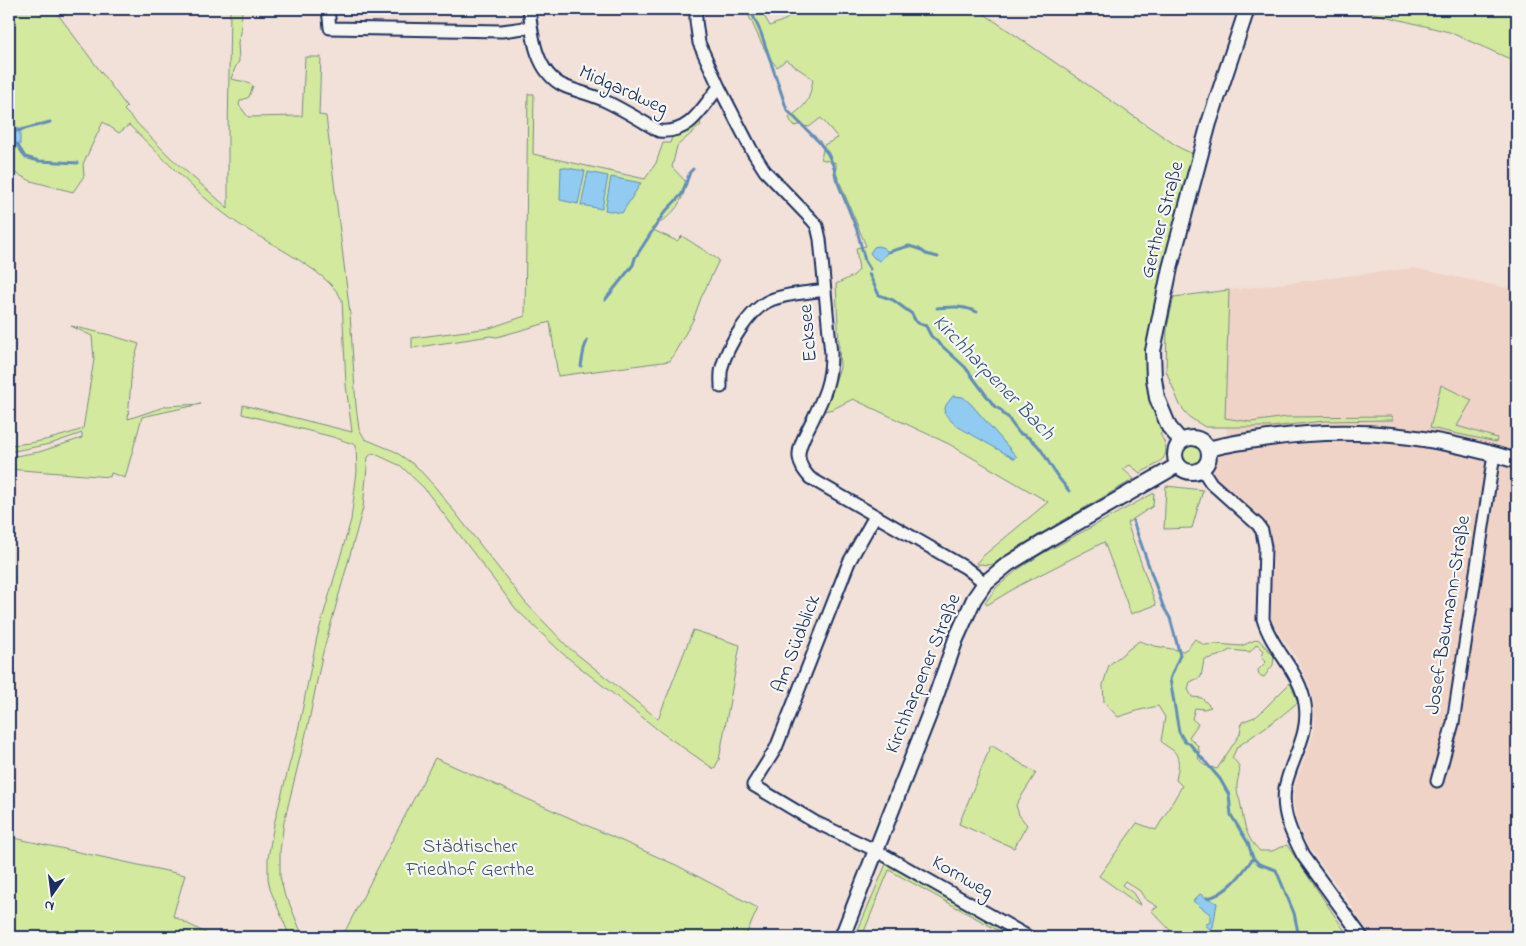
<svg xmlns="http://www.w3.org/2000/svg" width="1526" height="946" font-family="'Indie Flower',sans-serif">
<rect width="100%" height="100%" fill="#f2e1d8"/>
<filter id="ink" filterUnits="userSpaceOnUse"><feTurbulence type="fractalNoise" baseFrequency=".02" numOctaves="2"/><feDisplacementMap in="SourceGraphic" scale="10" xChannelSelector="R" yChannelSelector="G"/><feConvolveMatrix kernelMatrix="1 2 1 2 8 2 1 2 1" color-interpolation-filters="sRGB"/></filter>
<g filter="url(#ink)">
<path fill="#efd3c6" d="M1414,268L1517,290V937H1371L1344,894L1308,847L1297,823L1293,802L1295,785L1313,736L1315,725L1314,704L1311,689L1298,660L1282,638L1272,622L1271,611L1273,555L1268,538L1217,481L1212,472L1211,465L1214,459L1230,452L1225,418L1229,290Z"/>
<path fill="#d3e99e" stroke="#778c7e" d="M9,9H54L127,107L124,110L171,158L228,208V135L230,9H242L241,33L238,42L239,61L235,68L231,79L246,82L253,86L249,97L240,101L239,105L248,117L302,116L305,57H321L319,115L326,116L350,314L356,406L359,429L365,439L394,451L416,466L436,488L525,602L568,647L658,719L693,630L740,645L719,760L714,769L662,733L562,653L516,609L424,488L401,466L373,453L368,457L363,508L322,656L309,721L284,822L280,851V876L285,897L288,900L303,937H290L270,889L268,878V858L274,824L298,731L317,637L351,520L357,471L356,445L333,437L242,414L243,405L352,432L346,385L342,300C327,268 259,240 230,218C193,191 162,156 129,125L119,133L103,122L83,164L84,176L73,192L31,181L9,170Z
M748,9H760L770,26L787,19L791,9H977L1180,148L1191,153H1195L1169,254L1154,407L1164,431L1160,434C1175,458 1159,463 1140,473L1130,465L1123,469L1134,479L1018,547L995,563L990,565L979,564L977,567L976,563L983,556L1048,502L949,444L853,399L833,409L824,411L840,368L836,284L853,276L859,270L856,248L866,246L836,173V163L821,159L824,145L838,138L821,118L809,127L799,125L794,126L789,118C808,104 809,101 813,79L786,60L777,67C764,53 757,32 748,14Z
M1356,9H1517V62L1449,32Z
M528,94H534L533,154L645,179L656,163L663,143H670L674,131L698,116L701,125L677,146L672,167L687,183C680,208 672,215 651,229L677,241L682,236L719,260L701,298L693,320L670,361L558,376L550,322L497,337L490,336L412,348V338L490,328L525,316Z
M1229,290L1225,418L1251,422L1286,417L1391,416L1393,420L1324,421L1271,427H1205L1189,417L1180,405L1166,371L1167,327L1174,297Z
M71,326L110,335L139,344L132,367L128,419L167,406L201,404L142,417L125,478L111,473L110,477L9,469V457L39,452L82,438V433L50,444L9,452V445C34,444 59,437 83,429L94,359L92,336Z
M1441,385L1472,400L1457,426L1497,438L1496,442L1430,428Z
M1181 454a11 11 0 1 1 22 0a11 11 0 1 1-22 0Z
M1166,486L1203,490L1192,528L1164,529Z
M1154,493L1153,506L1127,523L1156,605L1131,614L1104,542L1020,585L987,605L985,603L997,587L1017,570L1040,555Z
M1195,639L1204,645L1216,644L1241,646L1258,639L1274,656L1273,665L1264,677L1259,675L1258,670L1266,662L1262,656L1264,651L1257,644L1250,652L1230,650L1221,655L1204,660L1201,677L1190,682L1188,689L1192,697L1202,698L1211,707L1204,709L1195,708L1192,719L1198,724L1189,737L1198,746L1200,755L1198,758L1204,765L1217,769L1240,734L1242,722L1257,716L1290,683L1298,702L1280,717L1237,747L1232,758C1246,769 1236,775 1237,789C1237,793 1239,797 1240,801C1244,821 1244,836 1260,851H1272L1287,845L1349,937H1169L1170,930L1151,910L1158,907L1145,899L1140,891L1125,881L1122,885L1133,893L1141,906L1099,876L1137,823L1156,830L1182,786L1176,780C1178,770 1182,756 1171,749C1167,746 1164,745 1161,741L1165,717L1158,706L1140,710L1118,717L1104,702L1103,685L1109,665L1139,641L1155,646L1183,651L1188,648Z
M991,745L1036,773L1016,805L1019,815L1027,825L1014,848L959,824Z
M435,758L676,865L758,908L745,937H342Z
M9,837L185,875L173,916L213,937H9Z
M889,862L1023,937H1010L889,870L863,934L870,937H855L886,864Z"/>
<path fill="#91cbf1" stroke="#628db6" d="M9,116H12L14,126L20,130V145L16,149L9,143Z
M561,167L585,171L578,204L560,200Z
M588,172L608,176L602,209L581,205Z
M611,177L641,183L622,213L605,210Z
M878,246L884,248L888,252L880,261L874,258L870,253L874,247Z
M953,396L963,397L971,404L1017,457L1015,459L955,425L944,413L946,405Z
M1200,894L1217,903L1213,927L1210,929L1205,925L1210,922V914L1193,901Z"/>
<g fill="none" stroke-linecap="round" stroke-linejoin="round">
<path stroke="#628db6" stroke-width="3" d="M750,9L761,33L787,110L819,142L828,154L834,167L836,178L857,230L865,261L870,269
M17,131L50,122
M17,144L25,157L39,161L78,163
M888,252L909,246L919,249L926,254L938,257
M869,274L879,295L893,300L912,314L916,322L926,326L931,336L965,367L995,407L1001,410L1004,415L1008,417C1011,424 1015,427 1019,433C1040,441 1043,454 1054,471C1058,478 1064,484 1069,491
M605,300L633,265L635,258L664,213L682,194L690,172L693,169
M937,308C952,307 963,305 977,312
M581,366L584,349L587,341
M1133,521L1163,606L1170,618L1180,655L1170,679L1179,732L1185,742L1189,743L1220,779L1229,795L1231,815L1248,843L1253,858L1259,864L1276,870L1294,913L1299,937
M1207,898C1226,895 1242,874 1253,858"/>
<g stroke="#1b2f5e" stroke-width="15">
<path id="minor" d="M328,9L330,28L502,31L531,27
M529,9C532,36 536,73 564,86C576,91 589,94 601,99C621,108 640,120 659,131C690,134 701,109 719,87
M696,9V21L699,43L719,87L751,149L765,171L812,220L817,226L820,239L831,354C831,382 824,396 812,421C807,431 798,446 799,457C800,466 804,471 810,478L966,568L985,583
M721,387C721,381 720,374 722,367C727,347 750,308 771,300C787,293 807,293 825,290
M1202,469L1211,483L1258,525L1262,531L1265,547L1263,619C1272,650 1300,671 1305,704C1310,736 1291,758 1285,788C1281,813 1292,835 1303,856L1362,937
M875,516L849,562L776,748L753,785L815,822L877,851L1029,937
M1437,781L1453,723L1493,461L1496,454"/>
</g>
<g stroke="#1b2f5e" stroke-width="18">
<path id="tertiary" d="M1175 455a17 17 0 1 1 34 0a17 17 0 1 1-34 0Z
M1181,441L1169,427L1157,398L1154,379L1153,351L1170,268L1209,123L1247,9
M1209,449C1229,443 1249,441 1269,438C1357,426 1432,435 1517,461
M842,937L931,710L956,639L974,599L985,583L1008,564L1049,539L1178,465"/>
</g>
<use href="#minor" stroke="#f6f6f2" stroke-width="11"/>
<use href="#tertiary" stroke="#f6f6f2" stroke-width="14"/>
</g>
</g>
<g text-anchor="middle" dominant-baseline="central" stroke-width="4.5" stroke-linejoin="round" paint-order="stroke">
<g font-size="20" fill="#1b2f5e" stroke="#f6f6f2">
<text transform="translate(623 91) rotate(24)">Midgardweg</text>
<text transform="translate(1163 220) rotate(-75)">Gerther Straße</text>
<text transform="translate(809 333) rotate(-95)">Ecksee</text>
<text transform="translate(1449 615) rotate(-81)">Josef-Baumann-Straße</text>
<text transform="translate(797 644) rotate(-69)">Am Südblick</text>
<text transform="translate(924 674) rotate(-68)">Kirchharpener Straße</text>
<text transform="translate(962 878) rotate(30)">Kornweg</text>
</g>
<g font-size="20" fill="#40546b" stroke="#f6f6f2">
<text x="470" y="847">Städtischer<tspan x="470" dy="23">Friedhof Gerthe</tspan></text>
</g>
<g font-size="21" font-style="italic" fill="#385683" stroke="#f6f6f2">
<text transform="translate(993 378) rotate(46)">Kirchharpener Bach</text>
</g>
</g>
<rect width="1526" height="946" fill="none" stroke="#f6f6f2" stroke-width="30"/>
<rect x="15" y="15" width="1496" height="916" fill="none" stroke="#1b2f5e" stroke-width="2" filter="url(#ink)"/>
<g transform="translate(52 894) rotate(194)" stroke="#f6f6f2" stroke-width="4" paint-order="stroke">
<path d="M0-4L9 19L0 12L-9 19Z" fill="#1b2f5e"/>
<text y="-8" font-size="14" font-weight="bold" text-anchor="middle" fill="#1b2f5e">N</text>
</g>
</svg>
